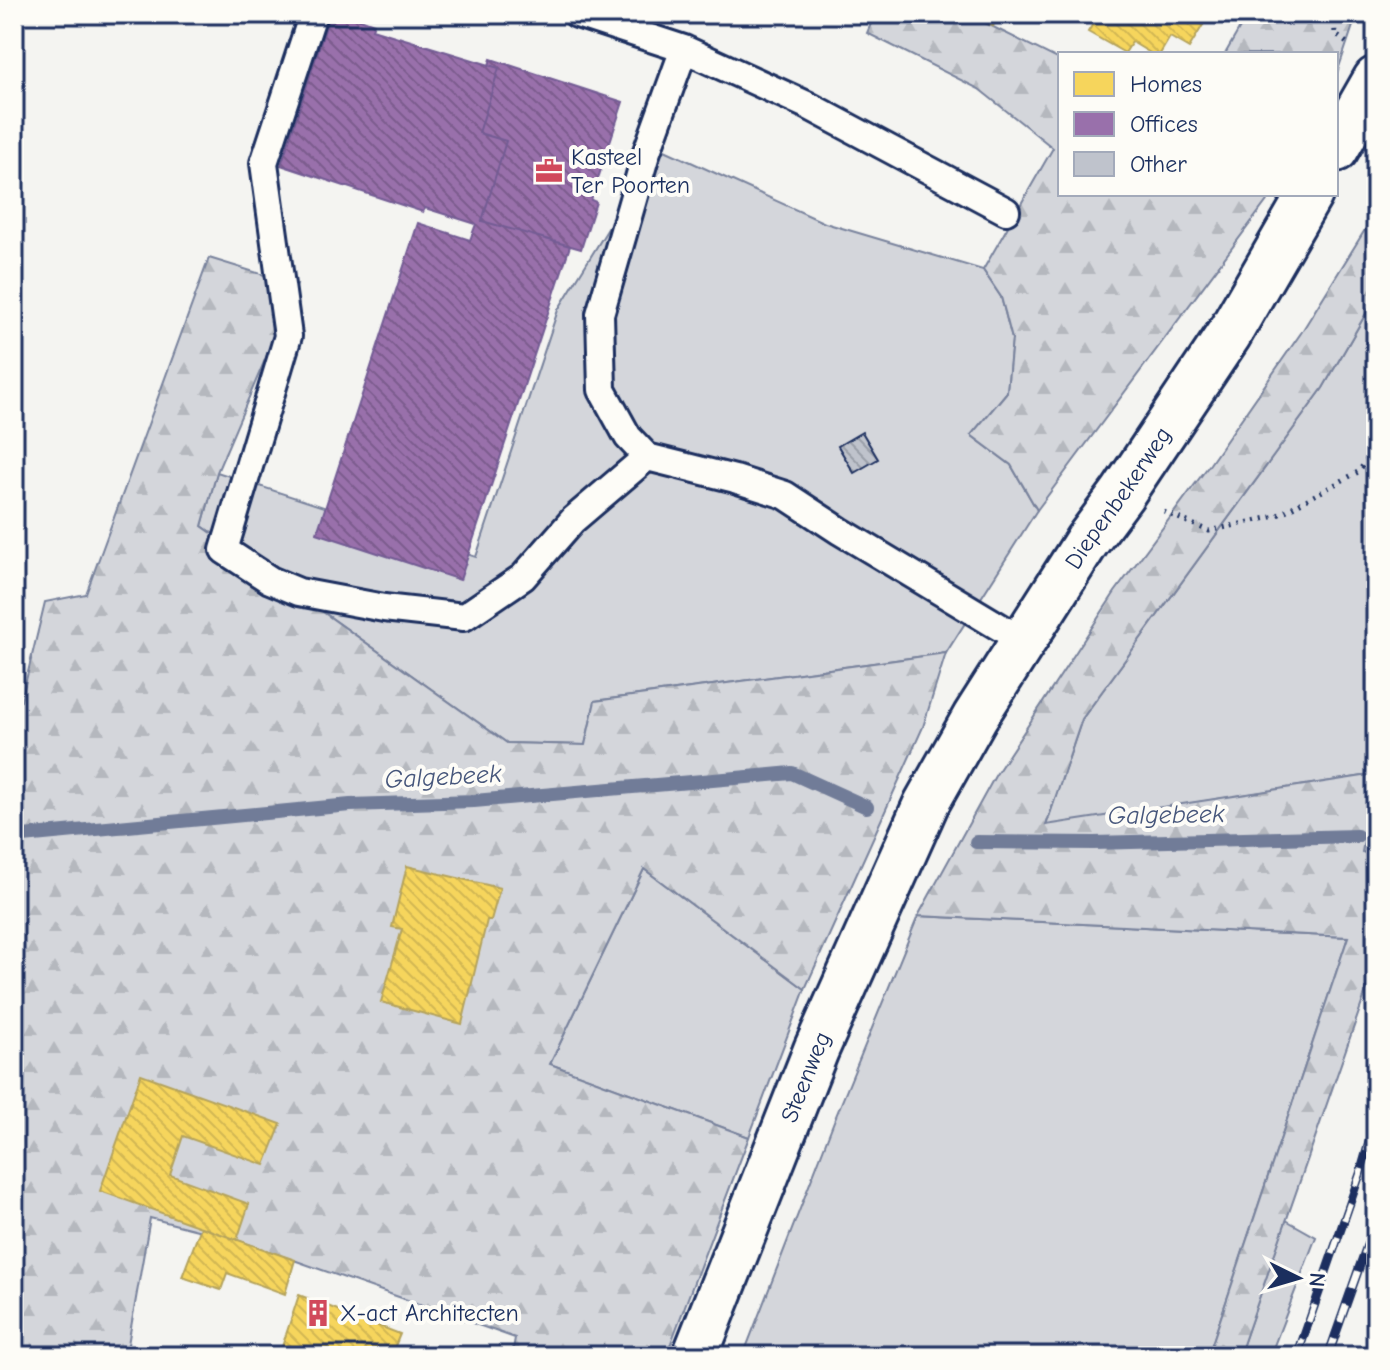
<svg xmlns="http://www.w3.org/2000/svg" width="1390" height="1370" font-family="'Comic Neue',sans-serif">
<defs>
<pattern id="forest-firs" width="22" height="20" patternUnits="userSpaceOnUse" patternTransform="scale(2)"><rect width="22" height="20" fill="#d4d6db"/><path d="M5 1l3.5 6h-7zM16 11l3.5 6h-7z" fill="#b5b8be"/></pattern>
<pattern id="homes-back-hatch" width="6" height="6" patternUnits="userSpaceOnUse" patternTransform="scale(2)"><rect width="6" height="6" fill="#f6d55c"/><path d="M-1 5l2 2M0 0l6 6M5-1l2 2" fill="none" stroke="#d2b752"/></pattern>
<pattern id="offices-back-hatch" width="6" height="6" patternUnits="userSpaceOnUse" patternTransform="scale(2)"><rect width="6" height="6" fill="#9970ab"/><path d="M-1 5l2 2M0 0l6 6M5-1l2 2" fill="none" stroke="#7c5c8e"/></pattern>
<pattern id="building-back-hatch" width="6" height="6" patternUnits="userSpaceOnUse" patternTransform="scale(2)"><rect width="6" height="6" fill="#bfc3cc"/><path d="M-1 5l2 2M0 0l6 6M5-1l2 2" fill="none" stroke="#9a9fa9"/></pattern>
</defs>
<rect width="100%" height="100%" fill="#f4f4f1"/>
<filter id="ink" filterUnits="userSpaceOnUse"><feTurbulence type="fractalNoise" baseFrequency=".0125" numOctaves="2"/><feDisplacementMap in="SourceGraphic" scale="16" xChannelSelector="R" yChannelSelector="G"/><feConvolveMatrix kernelMatrix="1 2 1 2 8 2 1 2 1" color-interpolation-filters="sRGB"/></filter>
<g filter="url(#ink)">
<path fill="#d4d6db" stroke="#78829c" stroke-width="2" d="M658,147L825,223L983,270L1001,297L1012,339L1007,392L971,435L1011,465L1037,510L946,653L595,701L585,745L507,743L202,526L217,472L476,557L558,310Z
M1376,296V774L1046,826L1082,719L1323,388Z
M1376,783V856L1362,852Z
M644,869L805,989L749,1137L550,1064Z
M918,916L1348,937L1208,1356H743L834,1121Z
M1286,1220L1316,1237L1270,1356H1239Z"/>
<path fill="url(#forest-firs)" stroke="#78829c" stroke-width="2" d="M875,14H967L1060,60V194H1272L1037,510L1011,465L971,435L1007,392L1012,339L1001,297L983,270L1053,148L979,89L867,33Z
M1240,14H1357L1336,76V54H1225L1245,19Z
M1376,212V296L1323,388L1082,719L1046,825L1376,774L1362,852L1376,856V963L1239,1356H1208L1348,937L918,916L995,776L1115,592L1210,464L1301,333Z
M209,258L297,285L217,472L202,526L507,743L585,745L595,701L946,653L923,727L805,989L644,869L550,1064L749,1137L666,1356H512L515,1338L237,1240L150,1218L126,1356H14V702L21,701L45,602L86,594Z"/>
<path fill="url(#homes-back-hatch)" stroke="#b4a35d" stroke-width="2" d="M972,14H999L993,26Z
M1099,14H1197L1206,20L1189,48L1170,37L1160,54H1152L1132,42L1125,53L1088,32Z
M407,866L500,888L491,920H487L462,1024L381,1002L402,929L392,927Z
M141,1074L281,1124L265,1165L183,1136L170,1175L249,1204L237,1240L100,1191Z
M201,1227L295,1260L285,1294L227,1273L221,1290L182,1277Z
M299,1295L400,1334L391,1356H279Z"/>
<path fill="url(#offices-back-hatch)" stroke="#735c94" stroke-width="2" d="M330,14H347L374,24L372,29L499,68L479,133L506,141L482,221L570,246L460,580L317,533L418,223L470,240L476,224L425,208L423,212L281,165Z
M491,59L623,102L591,200L596,202L581,249L482,221L506,141L479,133L499,68L489,65Z"/>
<g fill="none" stroke-linecap="round" stroke-linejoin="round">
<path stroke="#717c98" stroke-width="14" d="M14,839L23,836L350,805L474,801L792,773L867,807
M976,842L1094,843L1357,836"/>
</g>
<path fill="url(#building-back-hatch)" stroke="#1b2f5e" stroke-width="2" d="M862,432L878,459L854,473L838,446Z"/>
<g fill="none" stroke-linecap="round" stroke-linejoin="round">
<g stroke="#1b2f5e" stroke-width="32">
<path id="service" d="M313,14L264,163L288,336L224,550L270,580L299,592L384,608L464,617L523,577L573,520L647,457
M577,14L684,49
M1006,211L807,105L684,49L646,154L600,314L602,390L628,437L647,457L735,479L785,495L840,531L1023,641"/>
</g>
<g stroke="#1b2f5e" stroke-width="50">
<g id="secondary">
<path d="M1336,149L1376,79"/>
<path id="s1" d="M695,1356L816,1050L926,804L975,717L1087,541L1122,494L1229,334L1310,194"/>
</g>
</g>
<path stroke="#1b2f5e" stroke-width="5" stroke-dasharray="2 6" stroke-linecap="butt" d="M1334,14L1335,34L1347,43
M1164,512L1209,531L1276,516L1358,472L1376,448"/>
<use href="#service" stroke="#fdfcf7" stroke-width="26"/>
<use href="#secondary" stroke="#fdfcf7" stroke-width="44"/>
<g stroke="#1b2f5e" stroke-width="9">
<path id="rail" d="M1297,1356L1360,1174L1376,1118
M1328,1356L1376,1220"/>
</g>
<use href="#rail" stroke="#fdfcf7" stroke-width="6" stroke-dasharray="18" stroke-linecap="butt"/>
</g>
</g>
<defs>
<g id="office-bare" transform="scale(2.16)"><path d="M-6-3h4V-5.5h4V-3h4V5H-6ZM-1-4.5V-3h2v-1.5ZM-6 0V1H6V0Z" fill="#d1495b" stroke="#fdfcf7" stroke-width="2.5" paint-order="stroke"/></g>
<g id="building-bare" transform="scale(2.16)"><path d="M-4-6H4V6H1V3H-1V6H-4ZM-2.5-4.3h1.7v1.8h-1.7ZM.8-4.3h1.7v1.8H.8ZM-2.5-1h1.7V.8h-1.7ZM.8-1h1.7V.8H.8Z" fill="#d1495b" stroke="#fdfcf7" stroke-width="2.5" paint-order="stroke"/></g>
</defs>
<g fill-rule="evenodd">
<use href="#office-bare" x="549" y="171"/>
<use href="#building-bare" x="318" y="1313"/>
</g>
<g text-anchor="middle" dominant-baseline="central" stroke-width="8" stroke-linejoin="round" paint-order="stroke">
<g font-size="24" fill="#1b2f5e" stroke="#fdfcf7" text-anchor="start">
<text x="571" y="157">Kasteel<tspan x="571" dy="28">Ter Poorten</tspan></text>
<text x="340" y="1313">X-act Architecten</text>
</g>
<g font-size="24" fill="#1b2f5e" stroke="#fdfcf7">
<text stroke="none"><textPath href="#s1" startOffset="960">Diepenbekerweg</textPath></text>
<text stroke="none"><textPath href="#s1" startOffset="300">Steenweg</textPath></text>
</g>
<g font-size="26" font-style="italic" fill="#46567b" stroke="#fdfcf7">
<text transform="translate(443 777) rotate(-3)">Galgebeek</text>
<text transform="translate(1166 815) rotate(-1)">Galgebeek</text>
</g>
</g>
<rect width="1390" height="1370" fill="none" stroke="#fdfcf7" stroke-width="48"/>
<rect x="24" y="24" width="1342" height="1322" fill="none" stroke="#1b2f5e" stroke-width="3" filter="url(#ink)"/>
<rect x="1058" y="52" width="280" height="144" fill="#fdfcf7" stroke="#a3aaba" stroke-width="2"/>
<rect x="1074" y="72" width="40" height="24" fill="#f6d55c" stroke="#a3aaba" stroke-width="2"/>
<text x="1130" y="92" font-size="24" fill="#1b2f5e">Homes</text>
<rect x="1074" y="112" width="40" height="24" fill="#9970ab" stroke="#a3aaba" stroke-width="2"/>
<text x="1130" y="132" font-size="24" fill="#1b2f5e">Offices</text>
<rect x="1074" y="152" width="40" height="24" fill="#bfc3cc" stroke="#a3aaba" stroke-width="2"/>
<text x="1130" y="172" font-size="24" fill="#1b2f5e">Other</text>
<g transform="translate(1298 1278) rotate(95)" stroke="#fdfcf7" stroke-width="6" paint-order="stroke">
<path d="M0-6L14 30L0 20L-14 30Z" fill="#1b2f5e"/>
<text y="-12" font-size="22" font-weight="bold" text-anchor="middle" fill="#1b2f5e">N</text>
</g>
</svg>
